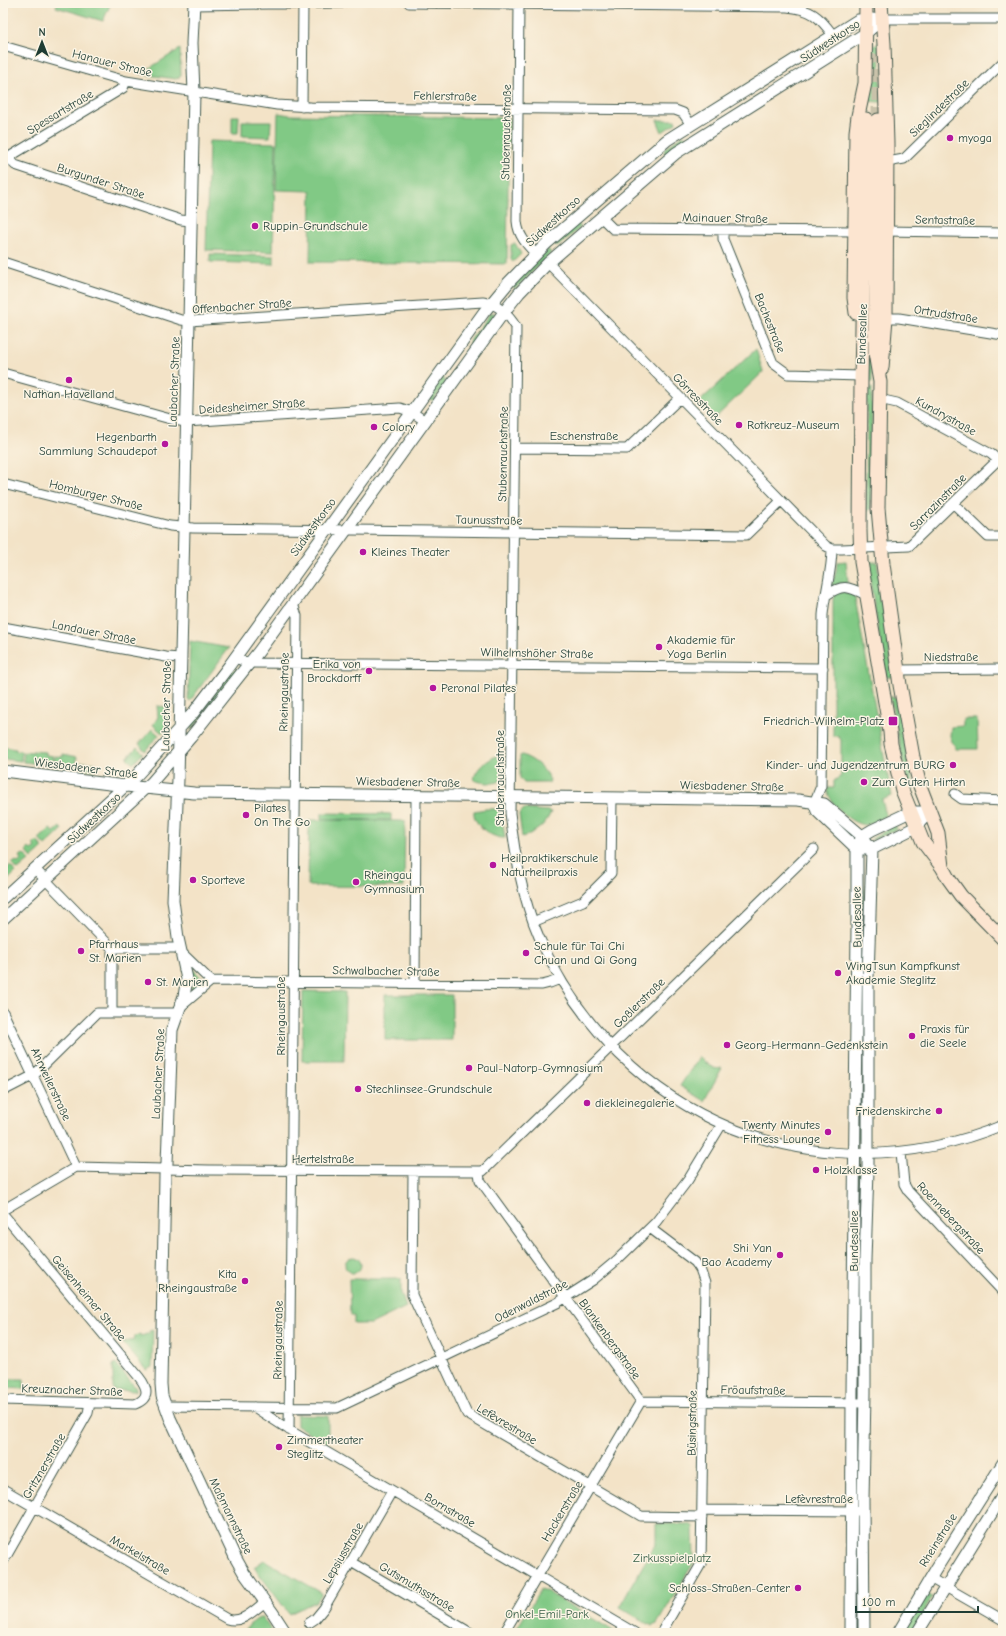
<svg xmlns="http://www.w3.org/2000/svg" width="1006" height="1636" font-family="'Comic Neue',sans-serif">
<rect width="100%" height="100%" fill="#fcf5e5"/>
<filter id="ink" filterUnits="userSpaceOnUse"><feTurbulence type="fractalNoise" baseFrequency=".025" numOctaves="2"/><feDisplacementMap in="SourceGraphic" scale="8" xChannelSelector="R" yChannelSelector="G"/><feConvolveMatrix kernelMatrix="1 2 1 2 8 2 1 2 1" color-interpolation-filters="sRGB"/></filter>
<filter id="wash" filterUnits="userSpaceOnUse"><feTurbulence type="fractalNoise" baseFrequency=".012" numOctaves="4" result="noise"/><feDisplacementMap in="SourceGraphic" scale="16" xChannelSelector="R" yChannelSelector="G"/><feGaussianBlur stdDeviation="0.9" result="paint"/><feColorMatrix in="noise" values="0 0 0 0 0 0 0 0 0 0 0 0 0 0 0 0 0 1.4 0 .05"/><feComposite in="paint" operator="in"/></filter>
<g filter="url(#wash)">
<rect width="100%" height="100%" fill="#f3e3c7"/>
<path fill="#81c985" stroke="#50835c" d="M57,3H111L103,21L56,7Z
M879,43L881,102L865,101L869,49Z
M180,49L181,76L176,79L140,74Z
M278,113L290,115L509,118L507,264L310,262L311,191L276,190Z
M232,116H239L238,133H232Z
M657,120H675L676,123L662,132Z
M242,121H271L270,137L242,136Z
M683,135L686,137V140L665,155L664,149Z
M209,141L276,143L273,252L206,250Z
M869,214L872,382H867Z
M577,223L581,227L557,247L554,243Z
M515,243L521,254L513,262L511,260V245Z
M548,249L551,253L515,289L512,286Z
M210,254L274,256V264L210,262Z
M494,312L495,313L494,316L471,348L469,342L490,313L492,314Z
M756,349L763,372L715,418L699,402Z
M443,377L446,383L433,401L428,398Z
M867,388H872L871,509L867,511L866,510Z
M846,561L848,583H841L831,586L836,572L837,562Z
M867,562H877L893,677H886Z
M841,591L853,594L855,598L885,762L892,796L882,800L886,815C880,819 873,824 866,825C851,825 828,803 827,788H834V781L841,776V740L838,736H833V599L835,594Z
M190,641L229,648L190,701L188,700Z
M236,669L237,670L191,730L192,722L233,670Z
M890,697H896L914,788L909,790Z
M157,706L169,707L168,725L162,733L153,725L158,717Z
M963,719H977L978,749H955V745L953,744L950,736L951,727L963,726Z
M152,729L159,735L145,751L139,744Z
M3,747L16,749V751L22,752L21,761L3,759Z
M137,747L143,753L133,764L127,758Z
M32,751L46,752V755L53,756L51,765L23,762L24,752L32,753Z
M63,754L77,757L76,768L56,766L54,764L55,756L63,757Z
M522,755C535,760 544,768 550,780L549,783H524L520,778V756Z
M496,756H502L503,757L502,780C496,785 481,783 474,780C475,768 487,761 496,756Z
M81,762L96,763L97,768L94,770L80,769Z
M486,809H498L501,811L505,838C492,839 472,824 474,811Z
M524,809L548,811L551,812C545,826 536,832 522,837L519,814Z
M322,813L391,814V820L322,819Z
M309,820L405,821L404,887L308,886Z
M895,825L897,829L873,840L871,839Z
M60,827L62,830L45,846L39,839L50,829L54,832Z
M37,841L43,848L32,858L26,851L29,848L31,850L35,847L33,845Z
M23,854L30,860L18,870L12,864L16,861L18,863L21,860L19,857Z
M10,866L16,872L5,883L3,877L6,874L4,871Z
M864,889L865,891L864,1138H858L862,890Z
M192,968L203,980L202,983L191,995L193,980Z
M303,991L345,992L344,1061H302Z
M385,995H452V1040H385Z
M699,1057C706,1063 713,1071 722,1068L704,1101L680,1086Z
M858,1170H864L862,1240H858Z
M858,1257H861L860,1396H856Z
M345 1265a8 8 0 1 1 16 0a8 8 0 1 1-16 0Z
M349,1279H401V1293L406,1307L371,1324H354V1316H350Z
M153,1330L152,1367L146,1370L121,1341L124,1340L125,1342L134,1340L133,1337L140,1334L141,1336L150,1333L149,1331Z
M115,1363L136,1388V1391L113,1390V1365Z
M8,1379H24V1389L7,1388Z
M297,1415L328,1416V1443L297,1426Z
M656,1524H689L693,1526L694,1562L657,1624L652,1626L619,1607L656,1543Z
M855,1527H858V1633H855Z
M264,1560L322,1593L317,1601L289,1614L254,1567Z
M541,1589L546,1591L617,1633H514Z
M927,1594L932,1597L911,1633H904Z
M260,1617H262L273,1633H244L249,1625Z"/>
</g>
<g filter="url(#ink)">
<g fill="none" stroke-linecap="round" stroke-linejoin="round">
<path stroke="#c9c2aa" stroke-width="13" stroke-dasharray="13 6" stroke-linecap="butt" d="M878,120V54"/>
<g stroke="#3f564a" stroke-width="11">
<path id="minor" d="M409,3L787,7C811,9 819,16 833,35
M519,4L517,221C518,235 526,244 536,254
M194,5L342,3
M882,19H1003
M3,46L126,81L277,105L311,107L675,110L683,113L691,125
M302,107L303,4
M8,157L15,165L181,220L191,221
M4,160L123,88L126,81
M887,162L904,159L1003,62
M601,217L613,229L855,231
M723,230V239L773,363L788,374L861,376
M886,231L1003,233
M3,262L181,320L189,321L483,302C497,303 509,315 516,327L510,813C515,855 522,898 539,937C619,1120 818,1201 1003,1125
M548,263L826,546L832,549H842L909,546L1003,455
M886,318H899L1003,335
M3,373L174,420L186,422L400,408L412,412L425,421
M879,399L897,403L991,454L998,460
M515,448L627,449L680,398
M3,484L170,526L193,528L746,535L781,501
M954,504L988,537H1003
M825,596C843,584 847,586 866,595
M3,627L166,657L180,658
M234,658L250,663L823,668
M898,670L1003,669
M955,794L962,799L1003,801
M814,803L821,786L823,615C825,592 832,571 832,549
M35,869L112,948
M533,922L583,901L611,873L612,798
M181,952L211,981
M415,983L416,795
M179,1008L211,981L542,985L550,983L560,979
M3,1012L76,1167
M178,1013H112V948H180
M3,1091L34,1075L97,1013H112
M901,1152L904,1184L908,1191L1003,1292
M413,1171L412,1295L467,1414L641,1516L702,1517
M479,1172L480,1180L641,1401
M3,1210L76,1167L209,1170L483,1171L814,849
M3,1214L139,1377C147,1387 151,1398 135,1404L3,1400
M650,1228L695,1262L700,1269L705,1283L701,1564L661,1633
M641,1401L865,1403
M165,1406L337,1408L557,1303L593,1280L617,1260L656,1222L688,1180L722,1124
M254,1407L294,1433L635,1633
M289,1430L297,616L293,604
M3,1489L227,1619C242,1624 254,1610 265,1602
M702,1510L858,1511
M3,1562L88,1413L90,1403
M351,1562L471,1633
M930,1578L1003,1620
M309,1623L315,1619L324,1608L392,1491
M504,1633L641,1401"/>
</g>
<g stroke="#3f564a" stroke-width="13">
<path id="tertiary" d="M194,3L192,43L194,92L189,321L178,779L173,900L178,938L187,979L184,996L172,1030L167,1163L165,1175L161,1384L162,1396L170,1418L235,1557L244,1573L273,1613L286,1633
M3,771L126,786L194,793L798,800L824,804L862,836L872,849
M814,803L817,811L857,849H872L916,827L929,812
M3,898L137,775L194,712L229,666L484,312L509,282L547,243L667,140L858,20L873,19
M3,919L152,782L191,737L259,651L504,312L519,293L548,263L676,153L866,33L882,19
M851,1633L852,1393L857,928V849L862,836L872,830L910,812H929
M864,1633L863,1500L865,1393V1260L868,1170V978L872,849
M898,1633L936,1569L1003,1463
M917,1633L1003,1495"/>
</g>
<g stroke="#3f564a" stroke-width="15">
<path id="secondary" d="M881,3L884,44L887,144L886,318L882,368
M866,119L861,380L860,530L861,562L890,732L891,744L902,790L923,842L942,867L948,878L961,896L1003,939
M878,120L875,353L880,382L878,508L883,564L900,685L913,757L920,786L938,833L942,867
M856,313L854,298L856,132L858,116L865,83L866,3"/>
</g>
<use href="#minor" stroke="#fff" stroke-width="9"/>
<use href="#tertiary" stroke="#fff" stroke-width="11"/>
<use href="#secondary" stroke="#fce5d0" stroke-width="13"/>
</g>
</g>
<g fill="#b5179e" stroke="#fcf5e5" stroke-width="1.5">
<circle cx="950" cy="138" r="4"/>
<circle cx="255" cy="226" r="4"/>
<circle cx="69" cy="380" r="4"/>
<circle cx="739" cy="425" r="4"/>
<circle cx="374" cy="427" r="4"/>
<circle cx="165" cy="444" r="4"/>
<circle cx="363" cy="552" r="4"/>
<circle cx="659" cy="647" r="4"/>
<circle cx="369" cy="671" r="4"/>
<circle cx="433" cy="688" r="4"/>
<rect x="888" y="716" width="10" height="10" rx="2"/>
<circle cx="953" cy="765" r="4"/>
<circle cx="864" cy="782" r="4"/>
<circle cx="246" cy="815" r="4"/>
<circle cx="493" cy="865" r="4"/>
<circle cx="193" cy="880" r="4"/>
<circle cx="356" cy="882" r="4"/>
<circle cx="81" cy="951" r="4"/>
<circle cx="526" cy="953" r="4"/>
<circle cx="838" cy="973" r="4"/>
<circle cx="148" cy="982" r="4"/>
<circle cx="912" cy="1036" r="4"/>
<circle cx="727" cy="1045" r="4"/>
<circle cx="469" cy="1068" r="4"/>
<circle cx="358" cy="1089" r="4"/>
<circle cx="587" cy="1103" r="4"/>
<circle cx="939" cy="1111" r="4"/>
<circle cx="828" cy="1132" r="4"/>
<circle cx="816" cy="1170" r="4"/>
<circle cx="780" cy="1255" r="4"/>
<circle cx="245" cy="1281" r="4"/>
<circle cx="279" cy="1447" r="4"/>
<circle cx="798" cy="1588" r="4"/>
</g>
<g text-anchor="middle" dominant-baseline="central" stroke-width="3" stroke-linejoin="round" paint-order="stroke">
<g font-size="12" fill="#1f3d34" stroke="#fcf5e5">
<text transform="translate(830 41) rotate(-33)">Südwestkorso</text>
<text transform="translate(112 63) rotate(14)">Hanauer Straße</text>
<text transform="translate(445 96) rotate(1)">Fehlerstraße</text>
<text transform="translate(939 108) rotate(-44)">Sieglindestraße</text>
<text transform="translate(60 112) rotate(-31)">Spessartstraße</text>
<text transform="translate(506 132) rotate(-89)">Stubenrauchstraße</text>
<text transform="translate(101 181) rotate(18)">Burgunder Straße</text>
<text transform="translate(725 218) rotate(1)">Mainauer Straße</text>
<text transform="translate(945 220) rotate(1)">Sentastraße</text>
<text transform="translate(553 221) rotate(-42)">Südwestkorso</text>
<text transform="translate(242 306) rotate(-4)">Offenbacher Straße</text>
<text transform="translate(946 314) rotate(9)">Ortrudstraße</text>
<text transform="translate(770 323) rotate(68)">Bachestraße</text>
<text transform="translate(862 334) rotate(-88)">Bundesallee</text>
<text transform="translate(174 382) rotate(-88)">Laubacher Straße</text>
<text transform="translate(698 399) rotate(46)">Görresstraße</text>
<text transform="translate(252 406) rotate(-4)">Deidesheimer Straße</text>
<text transform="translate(946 416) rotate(29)">Kundrystraße</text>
<text x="584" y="436">Eschenstraße</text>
<text transform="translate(503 454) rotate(-89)">Stubenrauchstraße</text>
<text transform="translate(96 495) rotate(14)">Homburger Straße</text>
<text transform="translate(938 502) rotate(-45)">Sarrazinstraße</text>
<text transform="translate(489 520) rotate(1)">Taunusstraße</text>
<text transform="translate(313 527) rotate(-54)">Südwestkorso</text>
<text transform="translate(94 632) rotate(11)">Landauer Straße</text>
<text transform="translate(537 653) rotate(1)">Wilhelmshöher Straße</text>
<text x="951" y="657">Niedstraße</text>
<text transform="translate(284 692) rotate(-89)">Rheingaustraße</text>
<text transform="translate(166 706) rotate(-89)">Laubacher Straße</text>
<text transform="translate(86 768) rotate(7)">Wiesbadener Straße</text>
<text transform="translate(500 778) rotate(-90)">Stubenrauchstraße</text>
<text transform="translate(408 782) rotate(1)">Wiesbadener Straße</text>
<text transform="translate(732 786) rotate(1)">Wiesbadener Straße</text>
<text transform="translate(94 818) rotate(-43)">Südwestkorso</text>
<text transform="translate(857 917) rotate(-91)">Bundesallee</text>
<text transform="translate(386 971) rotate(1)">Schwalbacher Straße</text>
<text transform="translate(639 1003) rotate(-44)">Goßlerstraße</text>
<text transform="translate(281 1016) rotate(-90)">Rheingaustraße</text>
<text transform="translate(158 1074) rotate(-87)">Laubacher Straße</text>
<text transform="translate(51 1084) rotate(65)">Ahrweilerstraße</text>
<text x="323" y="1159">Hertelstraße</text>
<text transform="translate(951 1218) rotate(47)">Roennebergstraße</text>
<text transform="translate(854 1241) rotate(-90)">Bundesallee</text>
<text transform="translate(89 1298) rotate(50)">Geisenheimer Straße</text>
<text transform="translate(531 1301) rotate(-27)">Odenwaldstraße</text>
<text transform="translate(610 1339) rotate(54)">Blankenbergstraße</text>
<text transform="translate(278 1340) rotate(-89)">Rheingaustraße</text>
<text transform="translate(72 1390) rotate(2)">Kreuznacher Straße</text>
<text transform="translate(753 1390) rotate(1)">Fröaufstraße</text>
<text transform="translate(692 1423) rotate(-89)">Büsingstraße</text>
<text transform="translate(507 1424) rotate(31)">Lefèvrestraße</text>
<text transform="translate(44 1466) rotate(-60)">Gritznerstraße</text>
<text x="819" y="1499">Lefèvrestraße</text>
<text transform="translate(450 1510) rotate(30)">Bornstraße</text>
<text transform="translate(562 1511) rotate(-59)">Hackerstraße</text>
<text transform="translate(231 1516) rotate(64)">Maßmannstraße</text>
<text transform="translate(938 1540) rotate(-58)">Rheinstraße</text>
<text transform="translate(343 1553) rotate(-60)">Lepsiusstraße</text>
<text transform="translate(140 1555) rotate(30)">Markelstraße</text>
<text transform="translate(417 1587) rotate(31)">Gutsmuthsstraße</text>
</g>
<g font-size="12" fill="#1f3d34" stroke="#fcf5e5" text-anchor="start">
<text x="958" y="138">myoga</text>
<text x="263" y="226">Ruppin-Grundschule</text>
<text x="69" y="394" text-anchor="middle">Nathan Havelland</text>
<text x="747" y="425">Rotkreuz-Museum</text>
<text x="382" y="427">Colory</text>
<text x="157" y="437" text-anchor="end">Hegenbarth<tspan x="157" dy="14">Sammlung Schaudepot</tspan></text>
<text x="371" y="552">Kleines Theater</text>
<text x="667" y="640">Akademie für<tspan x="667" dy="14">Yoga Berlin</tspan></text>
<text x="361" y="664" text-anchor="end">Erika von<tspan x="361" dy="14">Brockdorff</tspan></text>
<text x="441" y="688">Peronal Pilates</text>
<text x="884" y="721" text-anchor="end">Friedrich-Wilhelm-Platz</text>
<text x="945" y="765" text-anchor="end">Kinder- und Jugendzentrum BURG</text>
<text x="872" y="782">Zum Guten Hirten</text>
<text x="254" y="808">Pilates<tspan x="254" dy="14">On The Go</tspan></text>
<text x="501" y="858">Heilpraktikerschule<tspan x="501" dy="14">Naturheilpraxis</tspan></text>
<text x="364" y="875">Rheingau<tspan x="364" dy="14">Gymnasium</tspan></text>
<text x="201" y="880">Sporteve</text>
<text x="89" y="944">Pfarrhaus<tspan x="89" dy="14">St. Marien</tspan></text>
<text x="534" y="946">Schule für Tai Chi<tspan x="534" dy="14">Chuan und Qi Gong</tspan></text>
<text x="846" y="966">WingTsun Kampfkunst<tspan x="846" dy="14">Akademie Steglitz</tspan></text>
<text x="156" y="982">St. Marien</text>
<text x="920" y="1029">Praxis für<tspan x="920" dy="14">die Seele</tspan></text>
<text x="735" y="1045">Georg-Hermann-Gedenkstein</text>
<text x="477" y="1068">Paul-Natorp-Gymnasium</text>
<text x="366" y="1089">Stechlinsee-Grundschule</text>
<text x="595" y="1103">diekleinegalerie</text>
<text x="931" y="1111" text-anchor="end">Friedenskirche</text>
<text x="820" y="1125" text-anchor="end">Twenty Minutes<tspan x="820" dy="14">Fitness Lounge</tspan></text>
<text x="824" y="1170">Holzklasse</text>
<text x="772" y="1248" text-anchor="end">Shi Yan<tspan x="772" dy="14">Bao Academy</tspan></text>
<text x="237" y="1274" text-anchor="end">Kita<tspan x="237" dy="14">Rheingaustraße</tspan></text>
<text x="287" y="1440">Zimmertheater<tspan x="287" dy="14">Steglitz</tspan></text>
<text x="790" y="1588" text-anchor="end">Schloss-Straßen-Center</text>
</g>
<g font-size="12" fill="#386048" stroke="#fcf5e5">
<text x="672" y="1558">Zirkusspielplatz</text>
<text x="547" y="1614">Onkel-Emil-Park</text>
</g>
</g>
<rect width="1006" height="1636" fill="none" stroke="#fcf5e5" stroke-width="16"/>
<g transform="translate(42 42)" stroke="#fcf5e5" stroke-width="3" paint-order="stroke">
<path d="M0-3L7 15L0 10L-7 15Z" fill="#1f3d34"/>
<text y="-6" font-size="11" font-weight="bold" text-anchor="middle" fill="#1f3d34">N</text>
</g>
<path d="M856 1606v6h122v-6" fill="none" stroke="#1f3d34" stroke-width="2"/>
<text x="862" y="1606" font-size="12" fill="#1f3d34" stroke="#fcf5e5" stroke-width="3" paint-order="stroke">100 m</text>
</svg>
